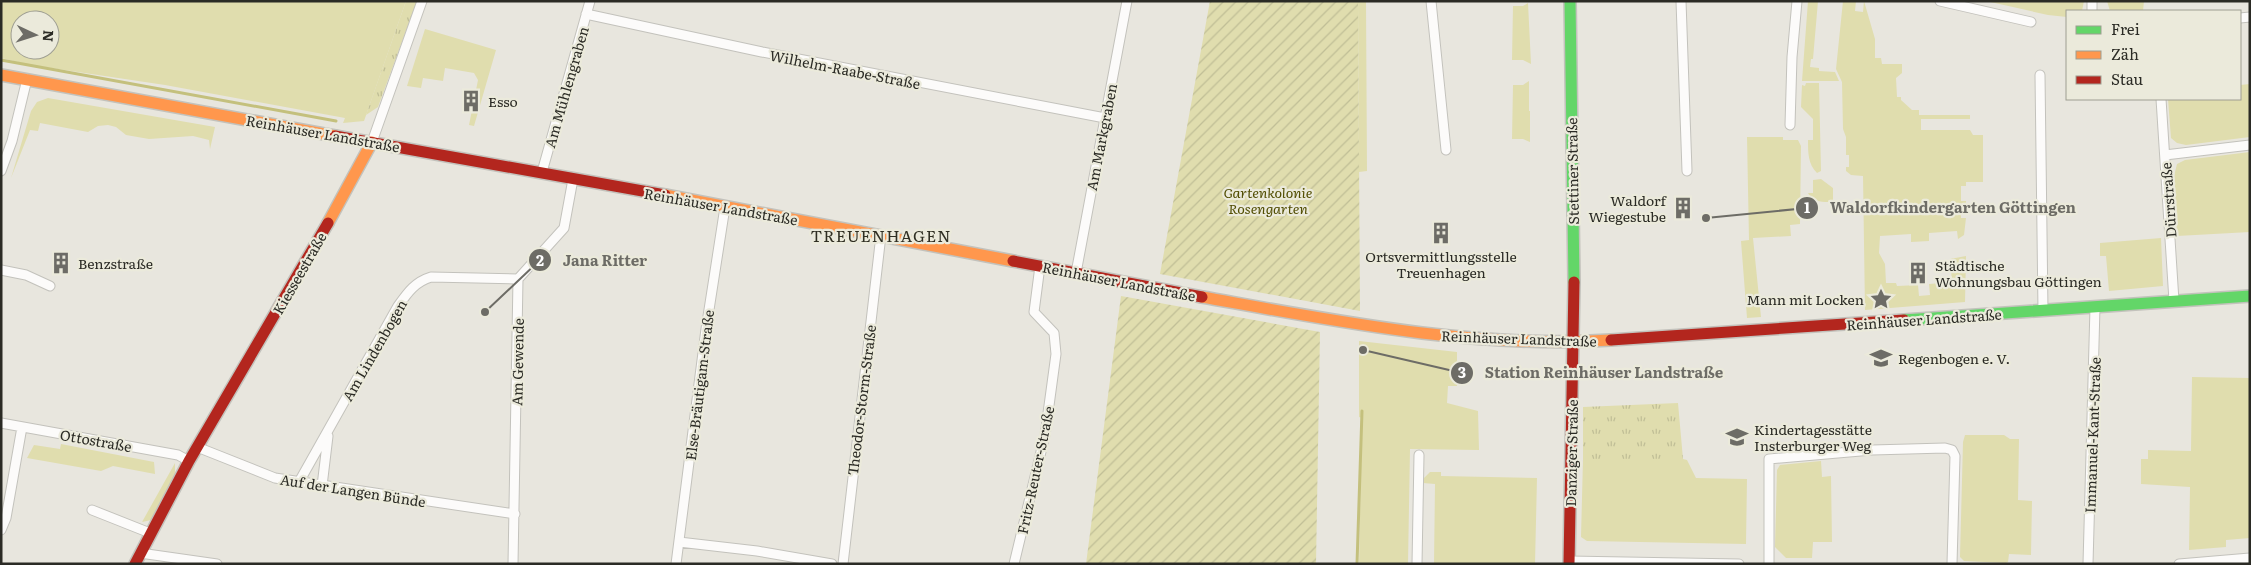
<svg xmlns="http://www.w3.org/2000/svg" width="2251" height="565" font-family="Literata,serif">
<defs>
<pattern id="park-tufts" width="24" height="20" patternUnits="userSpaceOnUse" patternTransform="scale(1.25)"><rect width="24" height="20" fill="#e0ddae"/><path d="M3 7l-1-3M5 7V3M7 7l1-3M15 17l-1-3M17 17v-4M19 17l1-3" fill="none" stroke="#c0be96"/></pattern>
<pattern id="garden-furrows" width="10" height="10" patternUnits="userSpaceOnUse" patternTransform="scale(1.25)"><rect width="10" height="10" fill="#e0ddae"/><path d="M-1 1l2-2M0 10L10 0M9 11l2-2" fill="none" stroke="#c0be96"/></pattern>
</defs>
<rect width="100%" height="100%" fill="#e8e6de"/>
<path fill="#e0ddae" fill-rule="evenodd" d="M1,1H406L364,121L343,123L345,118L165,85L31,65L1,58ZM20,20H50V50H20Z
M1358,1H1366L1367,171L1359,172Z
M1808,1H1818L1813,59H1811L1810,67L1819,68V71L1835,72L1839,81H1802Z
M1843,1H1856L1855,11L1863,12L1864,1L1875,39V58H1881L1882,64H1902V73L1896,78L1897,97H1901V100L1912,110H1919V115H1970V119H1921V130H1970L1973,135H1983V182H1966V186H1961V201H1966V210H1961V218H1966L1964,235L1958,239L1957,231L1929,233V241L1911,242V234L1880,236L1879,253L1885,264L1886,283H1896L1897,286L1918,285L1919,296L1930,295L1929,284L1952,282L1950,259L1966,256L1965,302L1865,310L1863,176L1851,175L1846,171V167H1849V155H1846V137L1843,129L1842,82L1836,69Z
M1986,1H2084L2082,11H2067V17L2048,15Z
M2107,1H2144L2143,11H2110Z
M1528,3L1531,64L1523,60H1512L1513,6H1523Z
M425,29L496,50L474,126L469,125L478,80L474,73L445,68L443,81L423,78L421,88L407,86Z
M1529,81V111H1530V142L1523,139H1512L1513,85H1523Z
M1806,83H1819L1821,171L1817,173C1808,164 1808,153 1808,140H1813V119L1801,107L1802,85L1805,86Z
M2250,84V137L2186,145L2177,143L2171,138L2168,99H2240V85Z
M48,98L215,127L210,149L209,140L193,136L149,139L126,135L116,127L108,125L98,126L88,132L40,123L38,131L30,130L11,178L31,111L37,102Z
M1747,137H1783V140H1798L1801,146L1800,224L1790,225L1791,236L1753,238L1761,317L1747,318L1741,241L1749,240Z
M2250,152V232L2177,236L2174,176L2177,164L2185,160Z
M1821,179L1833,188V202C1823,202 1813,203 1808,193H1813V180Z
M2161,238L2163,286L2109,291L2106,256H2100V243Z
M1359,341L1457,352V386H1448L1447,403L1478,411L1479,450L1410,449L1408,564H1359L1362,418L1359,417Z
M2192,377L2250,378V538L2226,540V547L2189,550L2190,487L2141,484V459H2148V450L2191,451Z
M1965,435H2004L2010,439H2019L2018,500L2032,501L2031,555L2009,554L2008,562L2006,563L1964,561L1960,557L1963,442Z
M61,444L154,462L155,474L113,466L101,471L27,458L34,445L60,449Z
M1583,459H1683L1687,460L1696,478L1747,479L1746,544L1587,541L1581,537Z
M1821,461L1822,477L1831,476L1832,542H1813L1812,558H1786L1775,547L1777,470L1780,465Z
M175,463V475L151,520L142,522Z
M1430,472H1441V476L1537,478L1535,564H1434L1435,484L1423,483V479Z"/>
<path fill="url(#park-tufts)" d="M406,1H417L378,107L366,115Z
M1678,403L1683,459H1583V407Z"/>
<path fill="url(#garden-furrows)" d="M1210,1H1358L1360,311L1160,274Z
M1121,296L1320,332L1316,564H1086Z"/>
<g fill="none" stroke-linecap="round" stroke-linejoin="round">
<path stroke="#c4c07d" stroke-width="3" d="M1,60L336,121
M1357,564L1362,411"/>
<g stroke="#c3c2bc" stroke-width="11">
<path id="street" d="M1431,1L1446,150
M1681,1L1687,171
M1940,1L2031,22
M2092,1V11
M586,14L762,52L1105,118
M2240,18L2250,17
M2040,75L2043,311
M2161,99L2174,301
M1790,125L1792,57L1797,1
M372,142L422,1
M2165,155L2250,145
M1,171L12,141L27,79
M542,172L590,1
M1,270L26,275L50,286
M1076,273L1127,1
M1,423L178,455L189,461
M197,447L275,478L515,514
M299,482L398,306C408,292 415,282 431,277L518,279
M322,486L328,436
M92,510L150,533
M1,530L6,518L22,427
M679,542L757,551L832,564
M140,553L217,564
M1569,561L1739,564
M513,564L518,279L564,228L573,179
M676,564L706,329L725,207
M843,564L881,235
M1014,564L1045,435L1056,354L1054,333L1034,312L1040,266
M1417,564L1419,455
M1769,564V459L1872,450L1945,448L1952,450L1955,456L1952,564
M2088,564L2095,307
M2179,564L2250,558"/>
</g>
<g stroke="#c3c2bc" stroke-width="14">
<path id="fast" d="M1570,1L1574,282
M1904,320L2250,296"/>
</g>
<g stroke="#c3c2bc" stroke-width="14">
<path id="slow" d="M1,75L335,136
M665,195L1013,261
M328,223L372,142
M1202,297C1336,321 1474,349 1611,340"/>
</g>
<g stroke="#c3c2bc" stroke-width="14">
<path id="jam" d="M335,136L665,195
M1013,261L1202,297
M1611,340L1904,320
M135,564L189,461L328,223
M1569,564L1574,282"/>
</g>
<use href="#street" stroke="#fcfbfa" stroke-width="9"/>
<use href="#fast" stroke="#63d668" stroke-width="11"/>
<use href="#slow" stroke="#ff974d" stroke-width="11"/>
<use href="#jam" stroke="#b3261e" stroke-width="11"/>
</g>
<defs>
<g id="building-bare" transform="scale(1.725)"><path d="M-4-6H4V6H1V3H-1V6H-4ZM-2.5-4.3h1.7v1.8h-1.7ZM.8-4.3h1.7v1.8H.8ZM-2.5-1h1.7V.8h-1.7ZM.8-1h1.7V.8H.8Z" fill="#6d6c66" stroke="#ebeadb" stroke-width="2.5" paint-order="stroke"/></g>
<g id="sight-bare" transform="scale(1.725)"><path d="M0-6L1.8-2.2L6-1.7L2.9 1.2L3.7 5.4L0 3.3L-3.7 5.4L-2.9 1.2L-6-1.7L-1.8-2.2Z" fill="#6d6c66" stroke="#ebeadb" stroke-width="2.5" paint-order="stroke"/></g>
<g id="school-bare" transform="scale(1.725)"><path d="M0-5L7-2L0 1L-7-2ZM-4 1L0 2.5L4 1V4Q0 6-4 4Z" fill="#6d6c66" stroke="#ebeadb" stroke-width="2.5" paint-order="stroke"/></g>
</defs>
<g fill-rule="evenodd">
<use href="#building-bare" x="471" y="101"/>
<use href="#building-bare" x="1683" y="208"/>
<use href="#building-bare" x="1441" y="233"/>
<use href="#building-bare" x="61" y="263"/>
<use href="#building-bare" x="1918" y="273"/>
<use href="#sight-bare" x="1881" y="299"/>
<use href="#school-bare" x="1881" y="358"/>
<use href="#school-bare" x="1737" y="437"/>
</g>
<g text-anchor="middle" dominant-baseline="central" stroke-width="4.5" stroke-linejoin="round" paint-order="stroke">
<g font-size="14" fill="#2b2b25" stroke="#ebeadb">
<text transform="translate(845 69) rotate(11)">Wilhelm-Raabe-Straße</text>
<text transform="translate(566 87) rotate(-74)">Am Mühlengraben</text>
<text transform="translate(323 133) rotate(10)">Reinhäuser Landstraße</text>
<text transform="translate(1101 137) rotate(-79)">Am Markgraben</text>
<text transform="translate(1572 171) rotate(-91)">Stettiner Straße</text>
<text transform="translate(2168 200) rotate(-94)">Dürrstraße</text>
<text transform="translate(721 206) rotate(10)">Reinhäuser Landstraße</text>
<text transform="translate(299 273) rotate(-60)">Kiesseestraße</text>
<text transform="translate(1119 281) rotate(11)">Reinhäuser Landstraße</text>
<text transform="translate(1924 319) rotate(-4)">Reinhäuser Landstraße</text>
<text transform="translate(1519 338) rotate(2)">Reinhäuser Landstraße</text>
<text transform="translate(374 350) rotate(-60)">Am Lindenbogen</text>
<text transform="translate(517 362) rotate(-89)">Am Gewende</text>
<text transform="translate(699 385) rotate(-83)">Else-Bräutigam-Straße</text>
<text transform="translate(861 400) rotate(-83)">Theodor-Storm-Straße</text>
<text transform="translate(2092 435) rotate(-88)">Immanuel-Kant-Straße</text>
<text transform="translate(96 440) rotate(10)">Ottostraße</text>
<text transform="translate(1571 453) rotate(-89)">Danziger Straße</text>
<text transform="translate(1035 470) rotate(-78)">Fritz-Reuter-Straße</text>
<text transform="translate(353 490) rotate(9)">Auf der Langen Bünde</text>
</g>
<g font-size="14" fill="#2b2b25" stroke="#ebeadb" text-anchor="start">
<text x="488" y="101">Esso</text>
<text x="1666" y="200" text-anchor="end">Waldorf<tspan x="1666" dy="16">Wiegestube</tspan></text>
<text x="1441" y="256" text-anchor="middle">Ortsvermittlungsstelle<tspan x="1441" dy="16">Treuenhagen</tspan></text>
<text x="78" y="263">Benzstraße</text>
<text x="1935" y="265">Städtische<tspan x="1935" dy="16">Wohnungsbau Göttingen</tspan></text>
<text x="1864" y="299" text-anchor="end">Mann mit Locken</text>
<text x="1898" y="358">Regenbogen e. V.</text>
<text x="1754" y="429">Kindertagesstätte<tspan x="1754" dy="16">Insterburger Weg</tspan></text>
</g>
<g font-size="14" font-style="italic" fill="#514d02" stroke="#ebeadb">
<text x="1268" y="192">Gartenkolonie<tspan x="1268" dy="16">Rosengarten</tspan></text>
</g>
<g font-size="16" letter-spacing="1" fill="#2f2e22" stroke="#ebeadb">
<text x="881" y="235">TREUENHAGEN</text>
</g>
</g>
<path fill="none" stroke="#6d6c66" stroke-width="2" d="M1706 218L1807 208M485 312L540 260M1363 350L1462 373"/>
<g fill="#6d6c66" stroke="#ebeadb" stroke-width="2">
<circle cx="1706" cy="218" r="5"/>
<circle cx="485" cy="312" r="5"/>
<circle cx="1363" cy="350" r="5"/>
<circle cx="1807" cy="208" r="12"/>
<circle cx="540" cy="260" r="12"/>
<circle cx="1462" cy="373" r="12"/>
</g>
<g font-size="15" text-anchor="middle" font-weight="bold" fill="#fff">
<text x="1807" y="213">1</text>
<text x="540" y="266">2</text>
<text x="1462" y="378">3</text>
</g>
<g font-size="15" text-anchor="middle" font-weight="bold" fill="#6d6c66" stroke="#ebeadb" stroke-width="4.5" stroke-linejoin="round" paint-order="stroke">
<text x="1953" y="213">Waldorfkindergarten Göttingen</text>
<text x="605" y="266">Jana Ritter</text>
<text x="1604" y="378">Station Reinhäuser Landstraße</text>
</g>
<rect width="2251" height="565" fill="none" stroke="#2b2b25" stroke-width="5"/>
<rect x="2066" y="10" width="175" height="90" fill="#ebeadb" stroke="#9e9e92"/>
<rect x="2076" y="26" width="25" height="8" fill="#63d668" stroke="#9e9e92"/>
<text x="2111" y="35" font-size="15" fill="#2b2b25">Frei</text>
<rect x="2076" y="51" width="25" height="8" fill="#ff974d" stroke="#9e9e92"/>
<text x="2111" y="60" font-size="15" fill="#2b2b25">Zäh</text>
<rect x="2076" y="76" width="25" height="8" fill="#b3261e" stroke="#9e9e92"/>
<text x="2111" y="85" font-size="15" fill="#2b2b25">Stau</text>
<g transform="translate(35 35) rotate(94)"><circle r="24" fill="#ebeadb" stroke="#9e9e92"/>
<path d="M0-4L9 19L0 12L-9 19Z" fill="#6d6c66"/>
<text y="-8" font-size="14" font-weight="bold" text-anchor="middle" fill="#2b2b25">N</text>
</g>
</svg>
